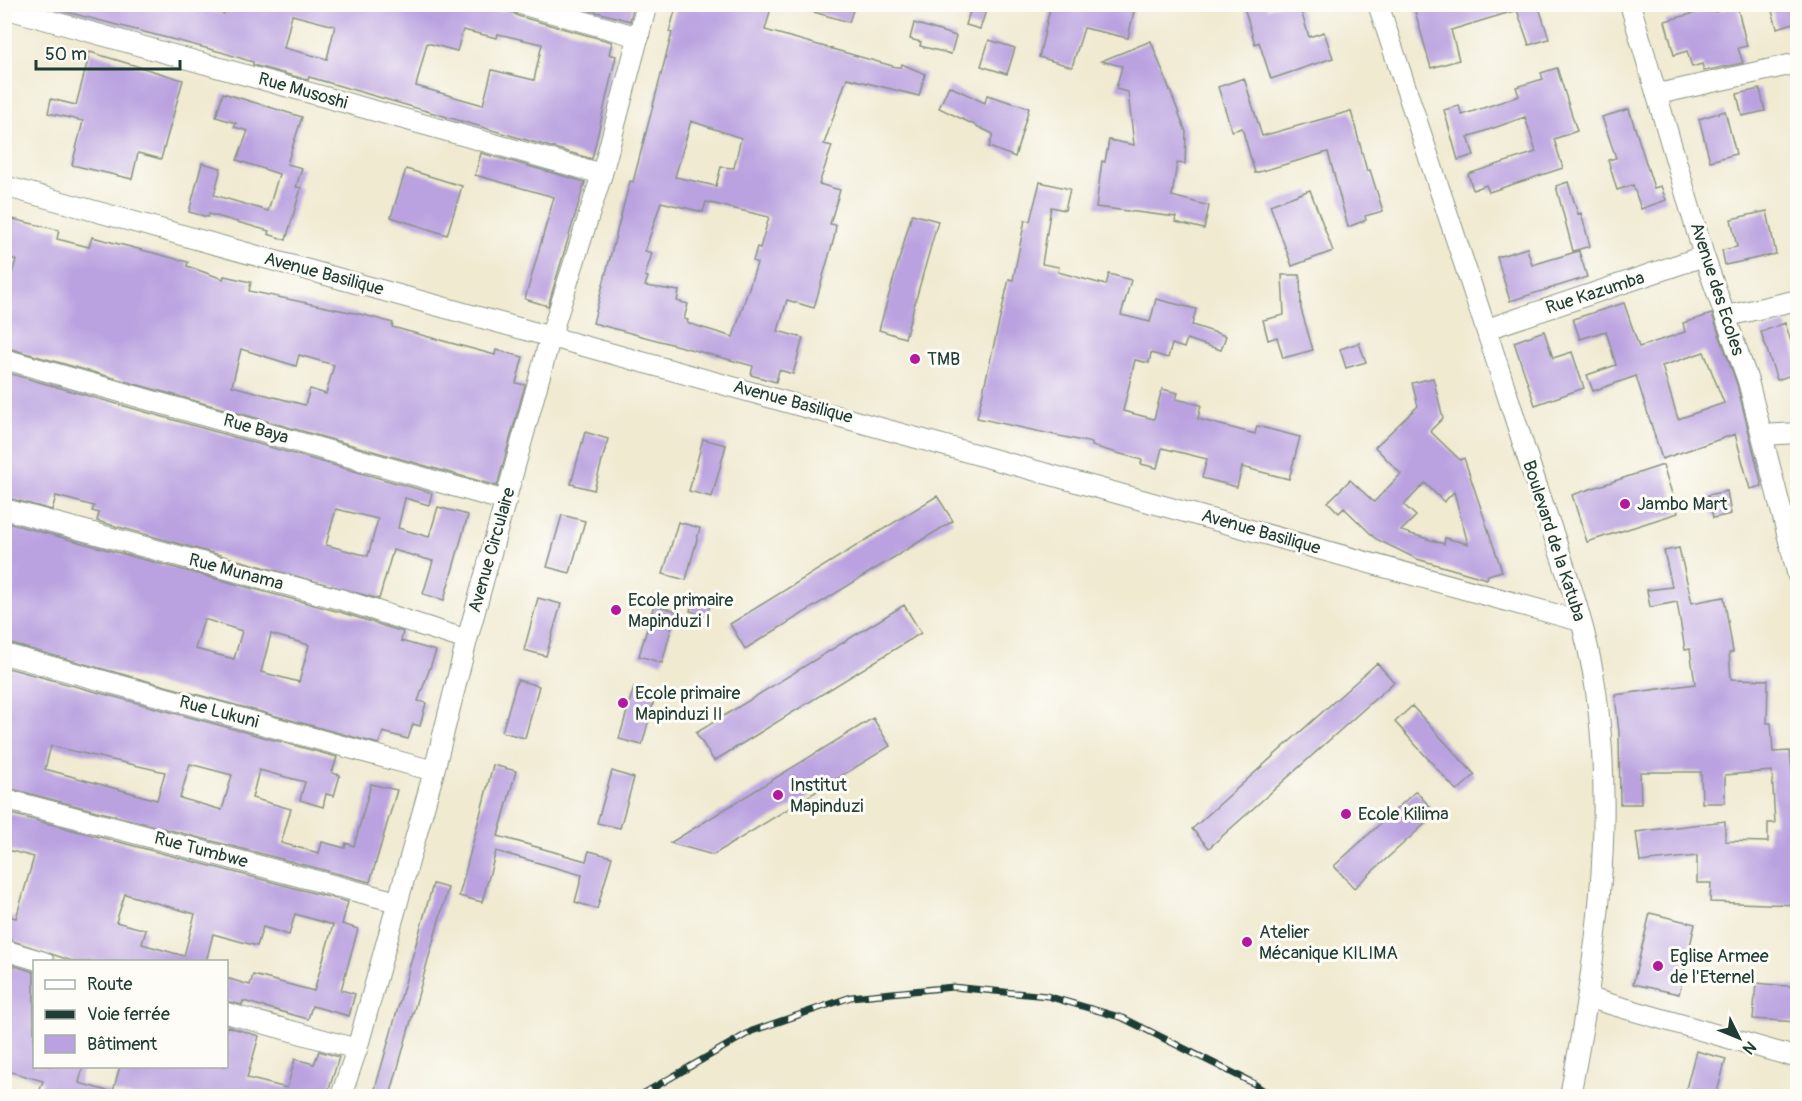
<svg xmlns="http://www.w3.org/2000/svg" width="1802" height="1101" font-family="Pangolin,sans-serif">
<rect width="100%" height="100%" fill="#fdfcf7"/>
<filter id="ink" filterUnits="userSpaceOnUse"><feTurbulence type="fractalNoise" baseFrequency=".0167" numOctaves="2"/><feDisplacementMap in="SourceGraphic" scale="12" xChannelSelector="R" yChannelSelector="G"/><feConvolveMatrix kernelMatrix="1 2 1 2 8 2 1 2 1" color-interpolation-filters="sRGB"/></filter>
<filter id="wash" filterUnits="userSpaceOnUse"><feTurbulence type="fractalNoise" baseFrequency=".008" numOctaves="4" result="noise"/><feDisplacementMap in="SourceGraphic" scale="24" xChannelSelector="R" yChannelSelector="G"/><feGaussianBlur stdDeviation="1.35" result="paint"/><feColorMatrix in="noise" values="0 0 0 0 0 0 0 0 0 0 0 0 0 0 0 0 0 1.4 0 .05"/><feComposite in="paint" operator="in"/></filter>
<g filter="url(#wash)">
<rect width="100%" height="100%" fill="#f0ead1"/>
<g id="blocks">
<path fill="#baa2e0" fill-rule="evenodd" d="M59,4H183L224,14L226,4H473L503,11L504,4H509L512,12L518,16L612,42L609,54L616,56L592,159L309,77L308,80L253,65V62L221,52L59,10ZM292,15L335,26L327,59L284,48ZM463,30L497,38L498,34L542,44L534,80L492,70L483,105L416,86L427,43L457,51Z
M567,4H634L630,21Z
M677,4H772L765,30L896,67H901L902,64L925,74L919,96L847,78L824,144L832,146L819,184L840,190L830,224L836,225L834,238L814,308L787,300L778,331L803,338L793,374L779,370L776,382L751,375L753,366L593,323L630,181L633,182L672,33L669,32ZM691,121L741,138L734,168L721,167L716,186L675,177ZM661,202L703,212L706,202L769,217L760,248L757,247L753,261L757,263L733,337L687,323L688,320L684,319L688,304L677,301L679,291L645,286L648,277L645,276L652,253L645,251Z
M803,4H855L849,22L803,9Z
M972,4H988L980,29L966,25Z
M1051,4H1083L1108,10L1109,5L1134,11L1128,38L1084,28L1072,67L1039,57Z
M1243,4H1266L1267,9L1281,4H1299L1309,37L1324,32L1333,58L1271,79L1259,42L1255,44Z
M1413,4H1444L1446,13L1474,4H1538L1549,39L1529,45L1517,10L1451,30L1459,60L1431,68Z
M1770,4H1794L1797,22L1777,28Z
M1737,6L1747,46L1738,48L1743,63L1704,71L1702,64L1692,67L1687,51L1674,55L1665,21L1714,8L1715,12Z
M914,23L956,36L951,54L920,46L921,42L910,39Z
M989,40L1015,48L1007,74L981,66Z
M1151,41L1186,132L1185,164L1177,163L1172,196L1209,206L1204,229L1175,222L1176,217L1096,207L1102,161L1105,162L1109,140L1134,145L1128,92L1116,89L1122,66L1101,61Z
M90,52L183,80L161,159L138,153L132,179L72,165L83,121L48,113L51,99L76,105Z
M1557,68L1577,131L1554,139L1563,168L1489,192L1486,185L1473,190L1468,174L1536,152L1525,117L1468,137L1474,155L1458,160L1444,110L1459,106L1462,115L1519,96L1516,87L1543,79L1541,73Z
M1244,78L1262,136L1351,111L1367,171L1370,170L1383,211L1365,216L1366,220L1348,227L1328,152L1255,173L1242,128L1232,131L1218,87Z
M949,86L985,103L987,95L1029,108L1015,157L989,147L993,134L939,108Z
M1760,89L1765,111L1742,116L1737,94Z
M223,93L302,117L287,164L302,168L296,187L301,188L286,240L268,234L269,231L209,214L208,217L189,212L202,163L221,168L214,195L268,211L279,174L237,160L248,131L234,127L236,123L216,117Z
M1629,109L1654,188L1661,186L1666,200L1641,209L1633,185L1617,190L1608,160L1616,158L1602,117Z
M1725,111L1736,154L1710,161L1699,119Z
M481,153L585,182L548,306L525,299L554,197L475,175Z
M406,169L462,186L447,235L391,217Z
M1040,182L1070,189L1065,210L1051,207L1042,264L1059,267L1058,272L1106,285L1109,274L1131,280L1121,315L1150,322L1156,299L1196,309L1192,325L1226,336L1221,350L1187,339L1184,348L1172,344L1168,358L1151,353L1149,363L1135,360L1123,411L1154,419L1162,389L1178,393L1176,399L1201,405L1198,419L1255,434L1257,426L1300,437L1289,479L1242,467L1237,487L1202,478L1207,459L1162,448L1157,468L1141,464L1142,460L1092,446V443L977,418L1009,279L1013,280L1025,220L1030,221Z
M1568,182L1578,214L1581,213L1590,246L1573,251L1556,186Z
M1310,190L1333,251L1292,266L1270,205Z
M1767,211L1776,254L1725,265L1722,250L1737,247L1731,219Z
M912,214L938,221L905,338L879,330Z
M4,217L59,230L57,239L89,247L92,237L188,262L187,266L223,279L224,276L251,282L249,291L364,315L393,323L392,327L495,355L496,350L523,357L516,383L525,385L497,486L4,347V301L16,260L4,256ZM241,349L296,366L299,355L334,365L326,394L310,389L305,405L232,386Z
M1527,248L1532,265L1579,251L1587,277L1510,301L1497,257Z
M1282,275H1300L1301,309L1313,350L1283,358L1277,337L1268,340L1263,320L1284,315Z
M1624,303L1639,347L1685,332L1683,323L1712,314L1737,384L1762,486L1750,489L1735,434L1662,459L1636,376L1593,391L1587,375L1616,365L1606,331L1580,339L1573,319ZM1704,352L1724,403L1678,419L1662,366Z
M1785,323L1797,359V373L1777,380L1761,332Z
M1544,331L1553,358L1572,352L1584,388L1535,405L1514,342Z
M1359,343L1366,362L1346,368L1340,349Z
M4,372L432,493L429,505L405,498L398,528L429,537L438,507L468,515L444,600L423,594L433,561L393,550L379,599L97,521L99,513L92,511L94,506L79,502L56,496L52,510L4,497ZM336,509L378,519L368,556L326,545Z
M1433,378L1443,418L1430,431L1460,460L1464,458L1502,571L1488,575L1487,579L1417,559L1376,539L1344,508L1339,513L1328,502L1350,480L1374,502L1401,474L1375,447L1418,406L1412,383ZM1425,483L1444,502L1454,492L1468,544L1445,538L1444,544L1401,531L1416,516L1404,505Z
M585,432L608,439L594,490L571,484Z
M703,439L726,445L712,497L689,491Z
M1663,465L1678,513L1587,542L1572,495Z
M1727,491L1731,514L1713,518L1708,495Z
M937,496L953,521L745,649L730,624Z
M562,515L585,521L570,573L547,567Z
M4,522L340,612L403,632L401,641L436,651L418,701L426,703L420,726L413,724L408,739L383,732L379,744L4,642ZM204,619L242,631L234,659L195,649ZM271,634L309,645L299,682L261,672Z
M678,522L700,528L686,580L663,574Z
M1679,548L1692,603L1724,597L1733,652L1729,653L1731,679L1768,680L1767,723H1771L1773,752L1790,751L1797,822V905L1710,902L1711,883H1697V856L1640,862L1636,832L1725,821V841L1768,842V823H1775L1772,771L1725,775V803H1702L1701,772H1640L1641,804H1620L1619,733L1615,695L1695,684L1690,649L1685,650L1677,602L1650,607L1647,590L1672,587L1664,551Z
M695,593L712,598L707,616L690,611Z
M538,598L561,604L546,656L524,650Z
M654,605L676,611L662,663L639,656Z
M904,605L921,633L714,761L696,733Z
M1377,663L1394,682L1209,848L1192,829Z
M4,667L337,757L332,773L340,775L334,796L326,794L323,807L300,800L305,782L259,770L252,798L291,809L281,843L319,853L322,842L345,848L346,843L354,846L371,784L397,790L370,882L4,787ZM51,746L165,772L157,800L45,769ZM190,764L232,775L222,810L180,798Z
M517,680L539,686L525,738L502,732Z
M634,687L656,693L642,745L619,739Z
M1412,706L1475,775L1457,791L1395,722Z
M873,718L890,746L713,855L670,843Z
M493,765L516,771L498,836L586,861L589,851L612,857L597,909L575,902L582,875L496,851L482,902L459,896Z
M612,771L634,778L620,828L597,823Z
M1416,791L1436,814L1354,888L1334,866Z
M4,812L348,902L342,924L358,929L341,990L355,994L349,1016L312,1006L308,1019L243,1001L242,1005L226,1001V978L250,985L253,975L314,991L333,925L295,914L289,935L263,927L257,946L213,934L206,962H75L4,938V915L16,918L34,857L4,849ZM125,894L195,914L184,956L142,944L146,930L116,922Z
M433,884L448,888L390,1096H373Z
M1650,913L1695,924L1679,994L1633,984Z
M6,963L34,972V1066H83L79,1083L111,1092L110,1096H38L43,1081L4,1070V1045L11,1021L4,1019Z
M1756,983L1797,987V1022L1753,1019Z
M226,1026L259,1036L247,1078L287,1088L295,1059L314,1064L319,1051L339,1057L327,1096H131L113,1092L120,1066H226Z
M1696,1051L1726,1059L1716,1096H1684Z"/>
</g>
</g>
<g filter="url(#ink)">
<use href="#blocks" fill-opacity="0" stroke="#889482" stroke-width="1.5"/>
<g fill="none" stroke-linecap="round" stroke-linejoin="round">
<g stroke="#889482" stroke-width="22">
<path id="minor" d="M521,4L639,37
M1378,4C1429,157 1480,309 1529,462C1553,537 1585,613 1596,691C1615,827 1596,963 1570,1096
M1630,4L1704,256L1748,381L1798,576
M4,8L602,174
M1658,94L1798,63
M4,186L1580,621
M1727,316L1798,300
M1487,329L1704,256
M4,359L506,501
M1763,435L1798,433
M4,509L343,600L467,640
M4,654L434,771
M4,799L397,902
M4,950L44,962
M1589,998L1798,1058
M226,1013L357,1049
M341,1096L357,1049L434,771L467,640L551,335L602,174L647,4"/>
</g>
<use href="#minor" stroke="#fff" stroke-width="20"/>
<g stroke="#1f3d34" stroke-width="7">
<path id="rail" d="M639,1096L752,1031L851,997L953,987L1047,996L1123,1018L1253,1083L1271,1096"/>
</g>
<use href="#rail" stroke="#fdfcf7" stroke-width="4.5" stroke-dasharray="14" stroke-linecap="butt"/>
</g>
</g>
<g fill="#b5179e" stroke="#fdfcf7" stroke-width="2">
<circle cx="915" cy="359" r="6"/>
<circle cx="1625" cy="504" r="6"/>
<circle cx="616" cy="610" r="6"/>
<circle cx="623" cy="703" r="6"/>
<circle cx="778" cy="795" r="6"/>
<circle cx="1346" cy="814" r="6"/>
<circle cx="1247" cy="942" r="6"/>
<circle cx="1658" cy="966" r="6"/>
</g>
<g text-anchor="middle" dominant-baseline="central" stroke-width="6" stroke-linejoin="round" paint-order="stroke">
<g font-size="18" fill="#1f3d34" stroke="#fdfcf7">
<text transform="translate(303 91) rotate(16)">Rue Musoshi</text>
<text transform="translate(324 274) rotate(15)">Avenue Basilique</text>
<text transform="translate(1717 289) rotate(72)">Avenue des Ecoles</text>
<text transform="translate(1595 293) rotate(-18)">Rue Kazumba</text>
<text transform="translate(793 402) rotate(15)">Avenue Basilique</text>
<text transform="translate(256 429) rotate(16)">Rue Baya</text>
<text transform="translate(1261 532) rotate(16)">Avenue Basilique</text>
<text transform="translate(1554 541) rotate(72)">Boulevard de la Katuba</text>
<text transform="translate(492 550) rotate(-74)">Avenue Circulaire</text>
<text transform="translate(236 572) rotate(15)">Rue Munama</text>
<text transform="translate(219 712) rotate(15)">Rue Lukuni</text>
<text transform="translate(201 850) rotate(15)">Rue Tumbwe</text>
</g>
<g font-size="18" fill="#1f3d34" stroke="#fdfcf7" text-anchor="start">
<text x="927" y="359">TMB</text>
<text x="1637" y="504">Jambo Mart</text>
<text x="628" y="600">Ecole primaire<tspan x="628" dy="21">Mapinduzi I</tspan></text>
<text x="635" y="693">Ecole primaire<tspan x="635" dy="21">Mapinduzi II</tspan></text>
<text x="790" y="785">Institut<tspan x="790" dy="21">Mapinduzi</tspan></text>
<text x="1358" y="814">Ecole Kilima</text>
<text x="1259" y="932">Atelier<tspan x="1259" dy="21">Mécanique KILIMA</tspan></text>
<text x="1670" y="956">Eglise Armee<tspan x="1670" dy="21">de l'Eternel</tspan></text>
</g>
</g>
<rect width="1802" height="1101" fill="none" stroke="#fdfcf7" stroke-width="24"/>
<rect x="33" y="960" width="195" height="108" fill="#fdfcf7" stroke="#a4b0a9" stroke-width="1.5"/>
<rect x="45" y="980" width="30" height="9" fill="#ffffff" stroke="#a4b0a9" stroke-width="1.5"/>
<text x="87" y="990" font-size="18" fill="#1f3d34">Route</text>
<rect x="45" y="1010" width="30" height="9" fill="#1f3d34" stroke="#a4b0a9" stroke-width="1.5"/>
<text x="87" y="1020" font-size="18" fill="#1f3d34">Voie ferrée</text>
<rect x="45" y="1035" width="30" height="18" fill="#baa2e0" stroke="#a4b0a9" stroke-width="1.5"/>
<text x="87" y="1050" font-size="18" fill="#1f3d34">Bâtiment</text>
<g transform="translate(1739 1038) rotate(133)" stroke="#fdfcf7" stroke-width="4.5" paint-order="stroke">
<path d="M0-4.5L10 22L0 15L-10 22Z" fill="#1f3d34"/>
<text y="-9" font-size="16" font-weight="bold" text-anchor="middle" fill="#1f3d34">N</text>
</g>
<path d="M36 60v9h144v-9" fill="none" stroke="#1f3d34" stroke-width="3"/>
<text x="45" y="60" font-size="18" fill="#1f3d34" stroke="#fdfcf7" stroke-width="4.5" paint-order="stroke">50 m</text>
</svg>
